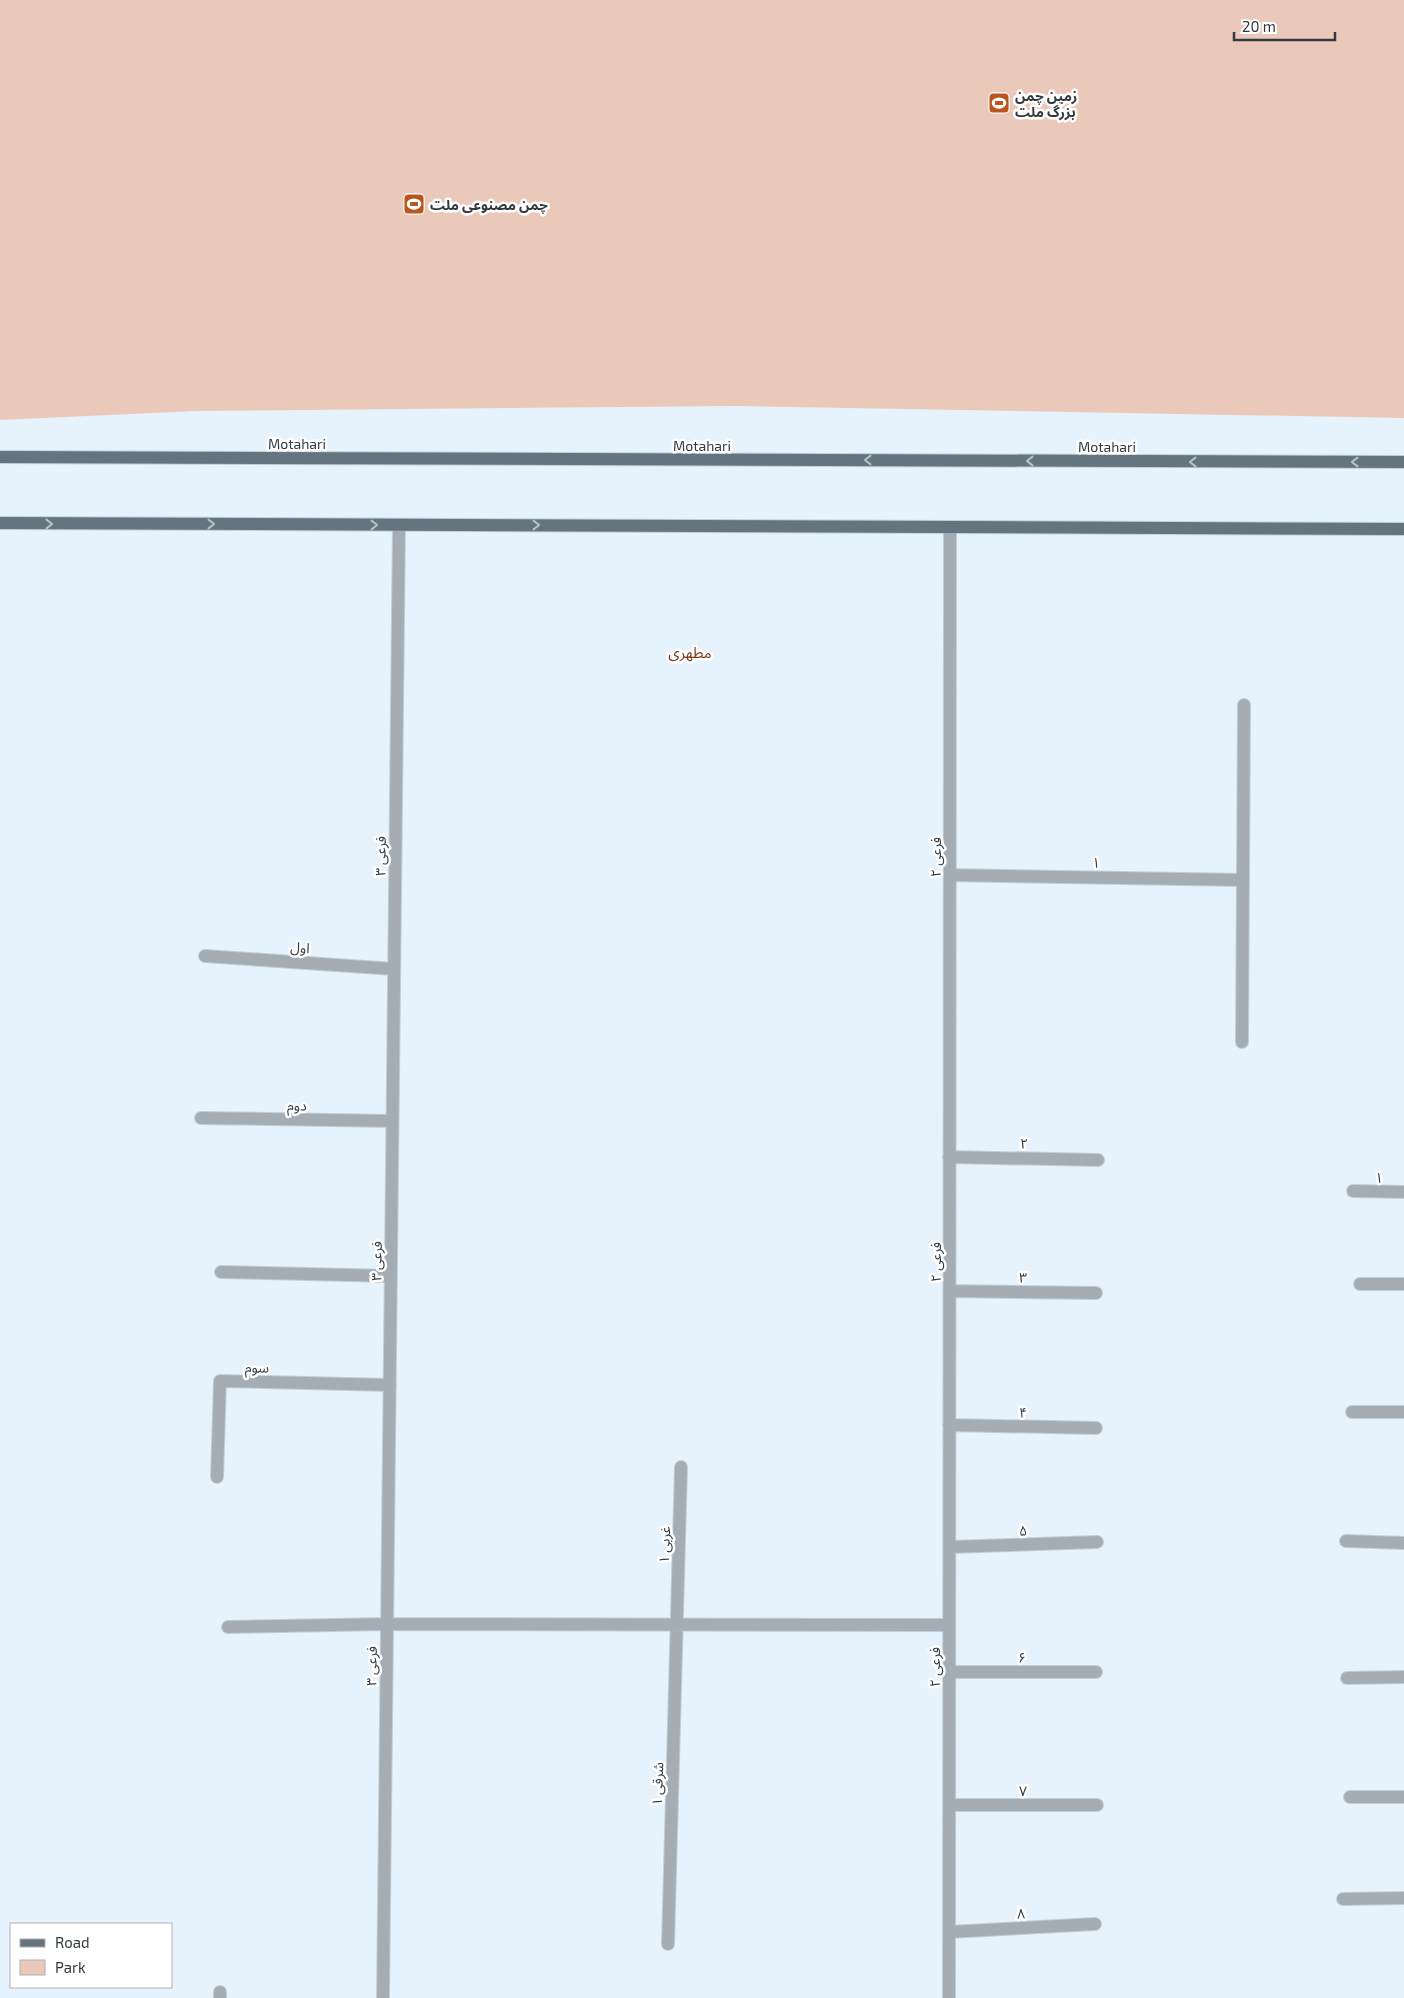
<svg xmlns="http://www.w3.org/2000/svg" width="1404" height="1998" font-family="'Exo 2','Noto Sans Arabic',sans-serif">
<rect width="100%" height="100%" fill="#e6f3fc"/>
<path fill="#ebc9ba" d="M0,0H1404V418L736,406L197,411L0,420Z"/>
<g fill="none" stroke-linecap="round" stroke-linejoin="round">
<g stroke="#c2ced6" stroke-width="14">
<path id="minor" d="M950,875L1243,880
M205,956L394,969
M1242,1042L1244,705
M201,1118L392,1121
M949,1157L1098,1160
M1353,1191L1404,1192
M221,1272L391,1276
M1360,1284H1404
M950,1291L1096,1293
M1352,1412H1404
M949,1425L1096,1428
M217,1477L220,1381L390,1385
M1346,1541L1404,1543
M950,1547L1097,1542
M228,1627L387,1624L949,1625
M949,1672H1096
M1347,1678L1404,1677
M1350,1797H1404
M949,1805H1097
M1343,1899L1404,1898
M949,1932L1095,1924
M668,1944L681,1467
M220,1998V1992
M383,1998L399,525
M949,1998L950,527"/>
</g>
<g stroke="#c2ced6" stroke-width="14">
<path id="major" d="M0,457L1404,462
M0,523L1404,529"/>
</g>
<use href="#minor" stroke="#a4adb4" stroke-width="12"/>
<use href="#major" stroke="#647580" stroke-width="12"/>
</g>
<defs><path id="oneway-chevron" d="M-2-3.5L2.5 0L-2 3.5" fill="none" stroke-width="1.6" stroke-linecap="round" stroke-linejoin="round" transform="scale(1.25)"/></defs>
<g stroke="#b9c1c6">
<use href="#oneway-chevron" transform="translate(868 460) rotate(-180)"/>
<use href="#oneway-chevron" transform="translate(1030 461) rotate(-180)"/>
<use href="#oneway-chevron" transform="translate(1193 462) rotate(-180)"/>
<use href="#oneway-chevron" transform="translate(1355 462) rotate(-180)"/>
<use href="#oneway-chevron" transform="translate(49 524)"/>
<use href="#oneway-chevron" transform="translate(211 524)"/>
<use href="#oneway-chevron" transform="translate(374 525)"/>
<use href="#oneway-chevron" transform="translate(536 525)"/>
</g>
<defs>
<g id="stadium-square" transform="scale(1.125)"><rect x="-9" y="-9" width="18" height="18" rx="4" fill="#b9561e" stroke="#fff"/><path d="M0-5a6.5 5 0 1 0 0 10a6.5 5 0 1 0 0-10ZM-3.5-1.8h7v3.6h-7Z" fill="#fff"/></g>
</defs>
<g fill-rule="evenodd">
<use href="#stadium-square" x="999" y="103"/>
<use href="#stadium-square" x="414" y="204"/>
</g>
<g text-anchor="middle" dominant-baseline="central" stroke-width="5" stroke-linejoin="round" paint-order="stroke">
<g font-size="14" font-weight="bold" fill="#313a40" stroke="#fff" text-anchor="start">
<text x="1015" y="95">زمین چمن<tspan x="1015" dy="16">بزرگ ملت</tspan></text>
<text x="430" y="204">چمن مصنوعی ملت</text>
</g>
<g font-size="14" fill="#313a40" stroke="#fff">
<text x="297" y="443">Motahari</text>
<text x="702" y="445">Motahari</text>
<text x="1107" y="446">Motahari</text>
<text transform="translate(380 856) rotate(-89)">فرعی ۳</text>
<text transform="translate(935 857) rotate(-90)">فرعی ۲</text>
<text transform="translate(1096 862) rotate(1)">۱</text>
<text transform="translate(300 947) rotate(4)">اول</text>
<text transform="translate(297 1105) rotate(1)">دوم</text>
<text transform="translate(1024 1143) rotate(1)">۲</text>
<text transform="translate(1379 1177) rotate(1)">۱</text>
<text transform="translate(376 1261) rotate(-89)">فرعی ۳</text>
<text transform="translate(935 1262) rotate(-90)">فرعی ۲</text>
<text transform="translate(1023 1277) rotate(1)">۳</text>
<text transform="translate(257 1367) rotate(1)">سوم</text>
<text transform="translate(1023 1412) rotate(1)">۴</text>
<text transform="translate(1023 1530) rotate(-2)">۵</text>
<text transform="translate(664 1545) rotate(-88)">۱ غربی</text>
<text x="1022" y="1657">۶</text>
<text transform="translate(371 1666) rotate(-89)">فرعی ۳</text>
<text transform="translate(934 1667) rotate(-90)">فرعی ۲</text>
<text transform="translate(657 1784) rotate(-88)">۱ شرقی</text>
<text x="1023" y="1790">۷</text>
<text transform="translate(1021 1913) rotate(-3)">۸</text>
</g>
<g font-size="15" fill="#7b3b1a" stroke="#fff">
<text x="690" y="652">مطهری</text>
</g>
</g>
<rect x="10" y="1923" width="162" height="65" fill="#ffffff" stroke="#adb0b3"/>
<rect x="20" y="1939" width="25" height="8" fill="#647580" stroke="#adb0b3"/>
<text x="55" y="1948" font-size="15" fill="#313a40">Road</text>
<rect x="20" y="1960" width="25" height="15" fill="#ebc9ba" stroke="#adb0b3"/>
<text x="55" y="1973" font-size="15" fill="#313a40">Park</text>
<path d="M1234 32v8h101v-8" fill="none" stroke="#313a40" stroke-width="2.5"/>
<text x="1242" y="32" font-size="15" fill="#313a40" stroke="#ffffff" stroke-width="4" paint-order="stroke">20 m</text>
</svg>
